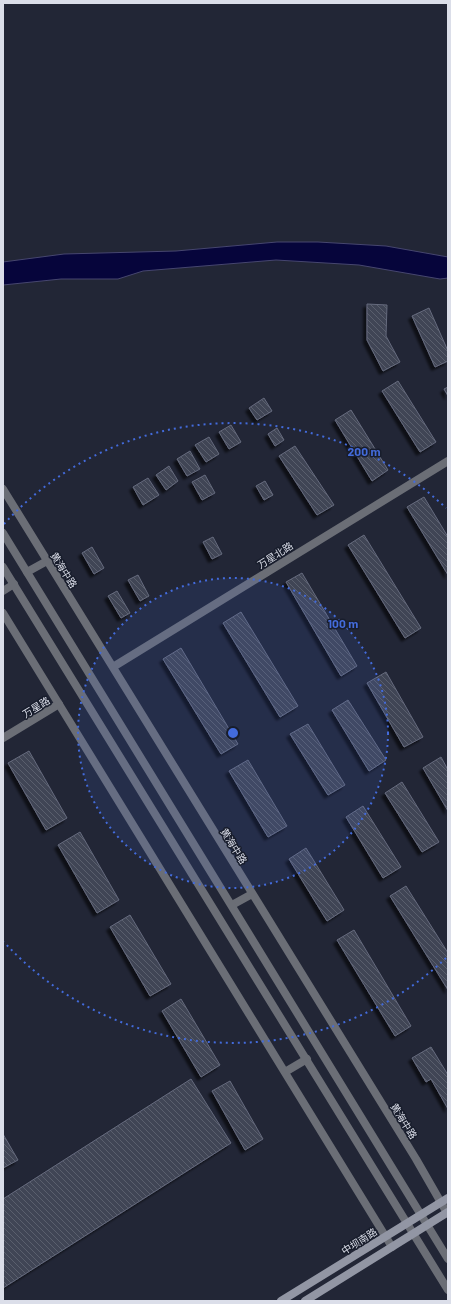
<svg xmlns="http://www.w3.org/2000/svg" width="451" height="1304" font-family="Barlow,'Noto Sans SC',sans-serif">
<defs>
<pattern id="building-back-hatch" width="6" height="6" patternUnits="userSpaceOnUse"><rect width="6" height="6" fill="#3f4455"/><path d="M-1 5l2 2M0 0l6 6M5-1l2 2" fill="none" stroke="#5a5f6d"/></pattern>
<filter id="shadow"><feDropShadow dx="-3.5" dy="3.5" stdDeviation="1" flood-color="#0009"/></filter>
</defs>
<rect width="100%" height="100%" fill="#222636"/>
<path fill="#06053b" stroke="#46466f" d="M277,242H318L386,246L448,257V278L440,279L359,265L276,260L143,271L118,279H61L3,285V262L64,254L176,251Z"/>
<path fill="url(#building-back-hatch)" stroke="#666b7e" filter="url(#shadow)" d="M367,304L387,305L386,336L400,362L383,371L367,340Z
M429,308L448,351V361L435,367L412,316Z
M398,381L436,442L420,452L382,391Z
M448,387V396L444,389Z
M264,398L272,411L257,420L249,408Z
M351,410L388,470L372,481L335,420Z
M231,425L241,442L229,449L219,432Z
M277,428L284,440L275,446L268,434Z
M209,437L219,454L206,462L195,445Z
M295,446L334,505L317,515L279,456Z
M190,451L200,469L187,476L177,459Z
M169,466L178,481L166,490L156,475Z
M205,475L215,493L202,500L192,482Z
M148,478L159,495L143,505L133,487Z
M265,481L273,495L264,500L256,486Z
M424,497L448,537V575L407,507Z
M364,535L421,628L405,638L348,545Z
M213,537L222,554L212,559L203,542Z
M92,547L104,568L94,574L82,553Z
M302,573L357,666L341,676L286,582Z
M138,575L149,596L140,601L128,580Z
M117,591L130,613L121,618L108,596Z
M241,612L298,706L280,717L223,623Z
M181,648L238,744L221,754L163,659Z
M386,672L423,737L404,747L367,683Z
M348,700L386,760L369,771L332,710Z
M308,724L345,785L328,795L290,734Z
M29,751L67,818L46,830L8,763Z
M441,757L448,770V811L423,768Z
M248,760L287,826L268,837L229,771Z
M402,782L439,842L422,852L385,793Z
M363,806L401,867L383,878L346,817Z
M80,832L119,900L97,913L58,845Z
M306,848L344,910L327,921L289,859Z
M406,886L448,953V990L390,896Z
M130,915L171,984L150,996L110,927Z
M354,930L411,1026L395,1036L337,940Z
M181,999L220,1065L201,1077L162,1011Z
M431,1047L448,1075V1109L431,1079L426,1082L412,1058Z
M191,1079L231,1143L3,1288V1199Z
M230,1081L263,1139L245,1150L212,1091Z
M3,1134L18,1160L3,1168Z"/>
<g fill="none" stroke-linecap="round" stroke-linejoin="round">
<path stroke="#6b6e76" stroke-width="8" d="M3,489L416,1159L447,1213
M27,572L47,561
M3,591L14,584
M3,613L392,1247
M113,667L448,461
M232,905L252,894
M285,1072L307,1059"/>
<path stroke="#6b6e76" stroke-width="8" d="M3,533L448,1259
M3,567L448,1290
M3,738L59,704"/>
<path stroke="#9296a4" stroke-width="8" d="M281,1301L448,1198
M305,1301L448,1212"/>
</g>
<circle cx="233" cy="733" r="155" fill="#436bdb" fill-opacity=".12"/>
<g fill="none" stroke="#436bdb" stroke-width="2" stroke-dasharray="2 4">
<circle cx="233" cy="733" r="155"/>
<path d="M446 958A310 310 0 0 1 4 942M4 524A310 310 0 0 1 446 508"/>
</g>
<g text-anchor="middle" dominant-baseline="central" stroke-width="3" stroke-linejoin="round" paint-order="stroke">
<g font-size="10" fill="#dbdee9" stroke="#181d2c">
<text transform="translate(275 555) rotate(-32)">万星北路</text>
<text transform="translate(64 570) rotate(58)">黄海中路</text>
<text transform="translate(36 707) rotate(-31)">万星路</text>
<text transform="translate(234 846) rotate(58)">黄海中路</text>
<text transform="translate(404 1121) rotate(58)">黄海中路</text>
<text transform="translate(359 1241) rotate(-32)">中坝南路</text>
</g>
</g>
<circle cx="233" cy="733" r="6" fill="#436bdb" stroke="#181d2c" stroke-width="2"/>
<g font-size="12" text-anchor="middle" font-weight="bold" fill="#436bdb" stroke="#181d2c" stroke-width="3" stroke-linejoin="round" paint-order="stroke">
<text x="364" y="456">200 m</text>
<text x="343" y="628">100 m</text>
</g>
<rect width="451" height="1304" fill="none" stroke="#dbdee9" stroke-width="8"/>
</svg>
